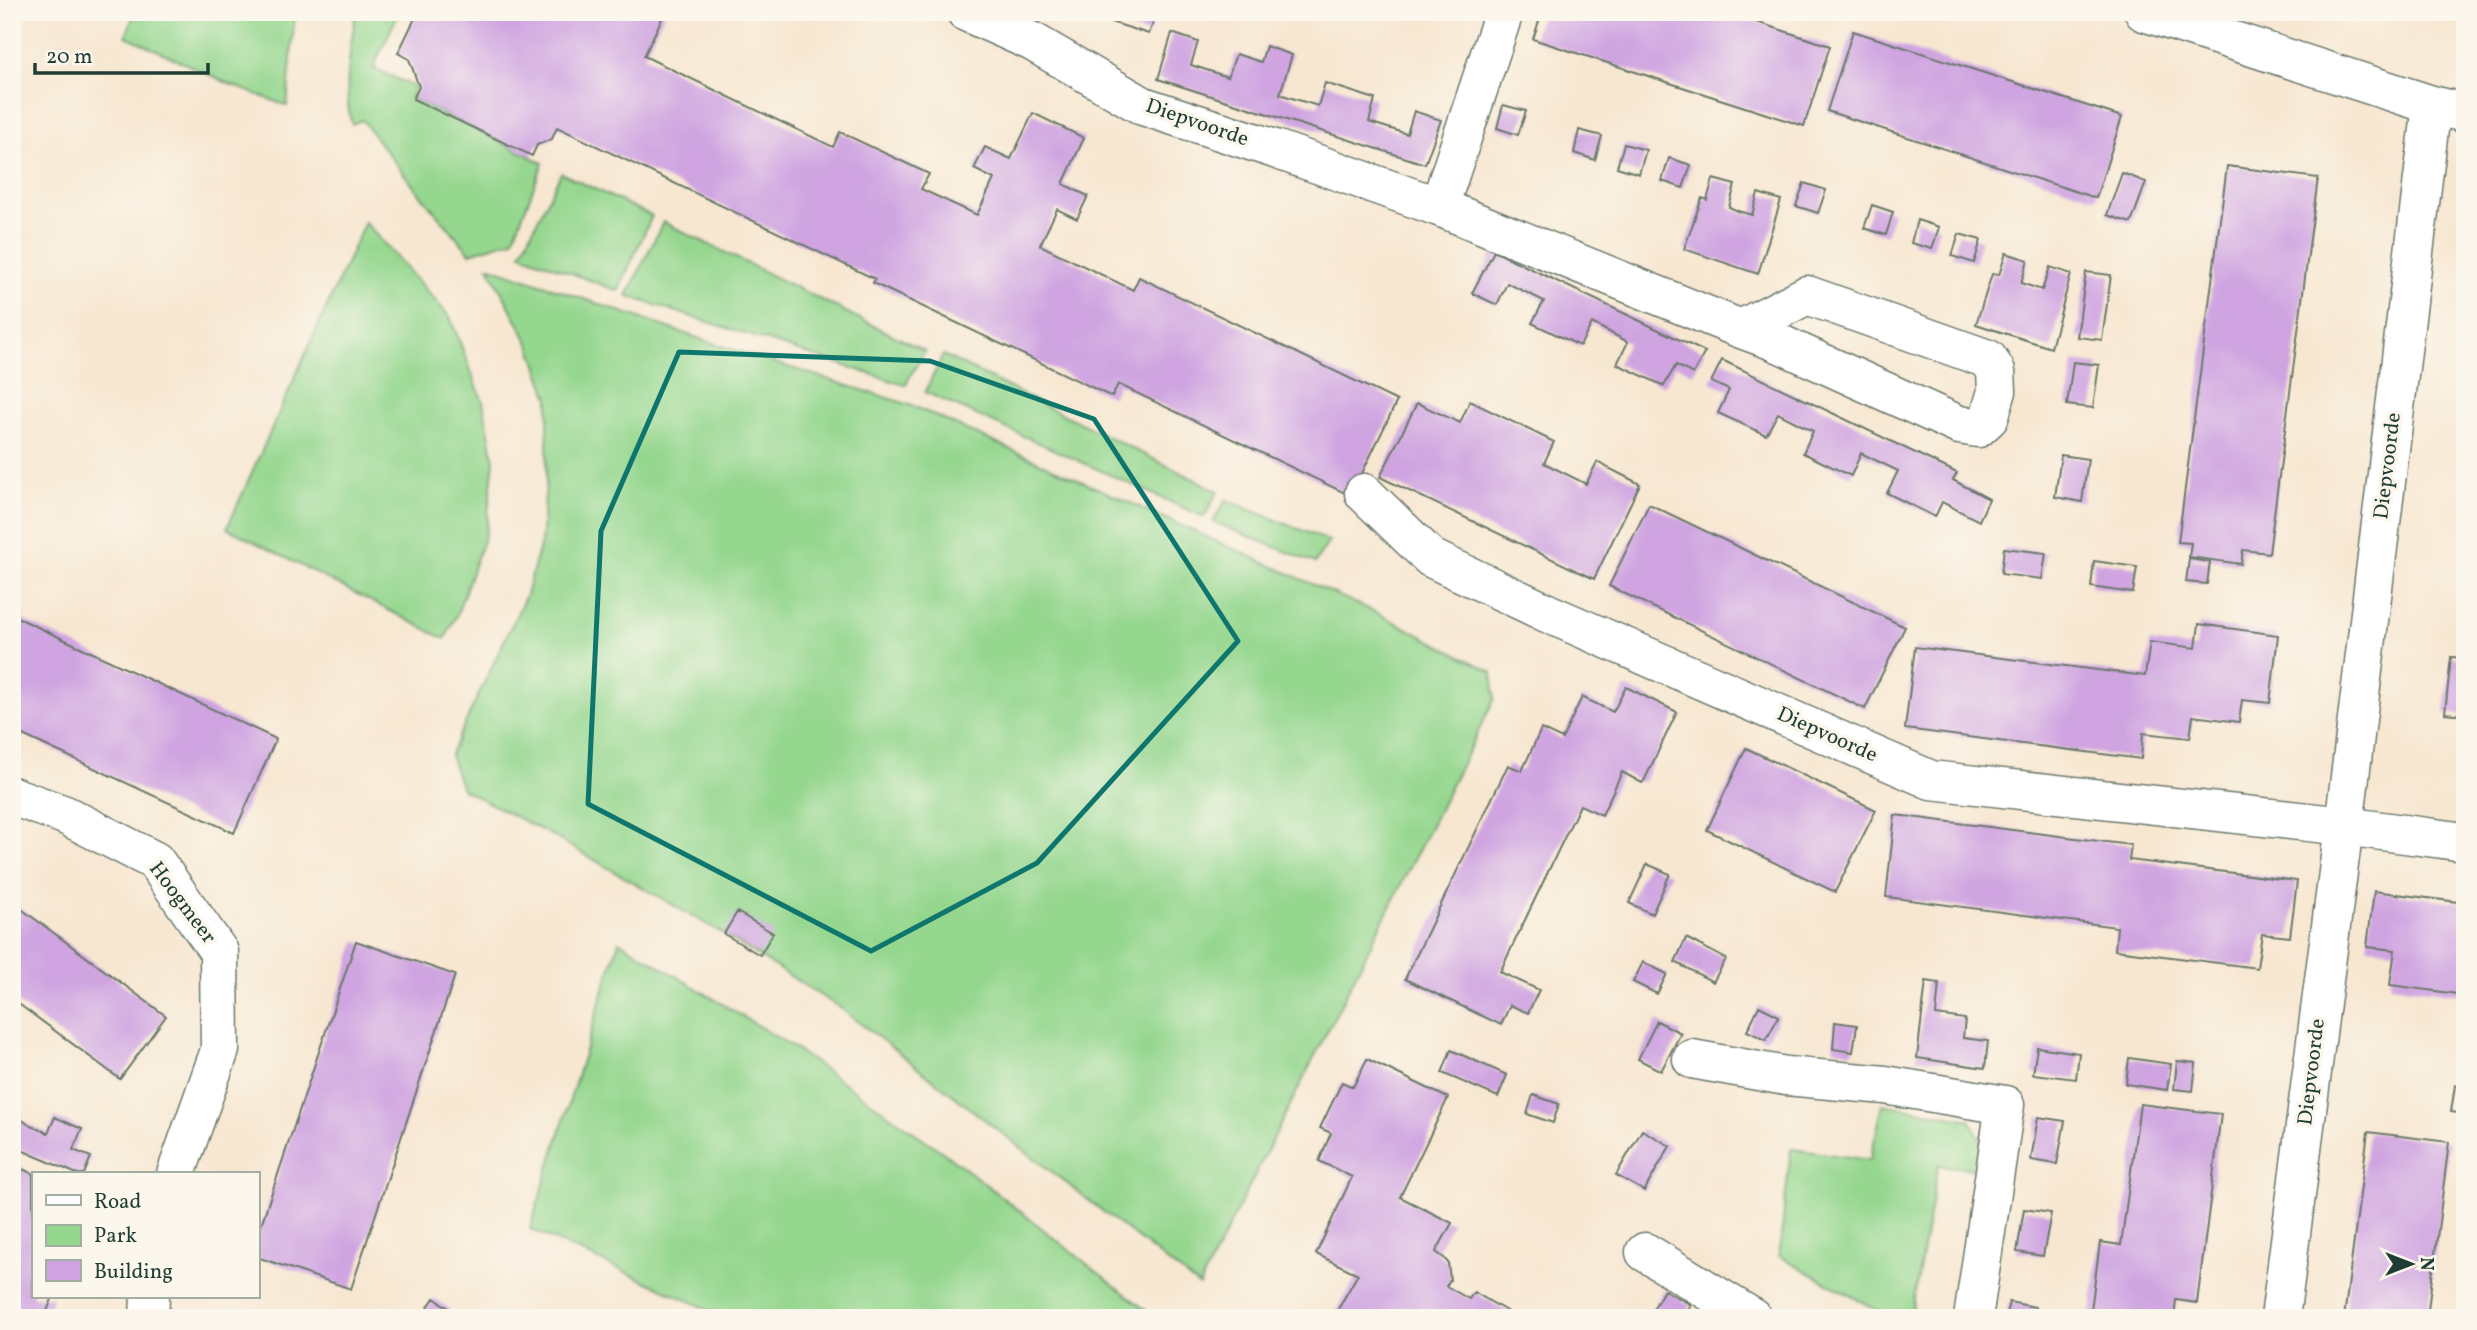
<svg xmlns="http://www.w3.org/2000/svg" width="2477" height="1330" font-family="Vollkorn,serif">
<rect width="100%" height="100%" fill="#fbf7ec"/>
<filter id="ink" filterUnits="userSpaceOnUse"><feTurbulence type="fractalNoise" baseFrequency=".0143" numOctaves="2"/><feDisplacementMap in="SourceGraphic" scale="14" xChannelSelector="R" yChannelSelector="G"/><feConvolveMatrix kernelMatrix="1 2 1 2 8 2 1 2 1" color-interpolation-filters="sRGB"/></filter>
<filter id="wash" filterUnits="userSpaceOnUse"><feTurbulence type="fractalNoise" baseFrequency=".00686" numOctaves="4" result="noise"/><feDisplacementMap in="SourceGraphic" scale="28" xChannelSelector="R" yChannelSelector="G"/><feGaussianBlur stdDeviation="1.57" result="paint"/><feColorMatrix in="noise" values="0 0 0 0 0 0 0 0 0 0 0 0 0 0 0 0 0 1.4 0 .05"/><feComposite in="paint" operator="in"/></filter>
<g filter="url(#wash)">
<rect width="100%" height="100%" fill="#f7e7d1"/>
<path fill="#95d78f" stroke="#5a8a62" stroke-width="2" d="M135,12H295L287,106L229,84L126,36Z
M356,12H399L373,68L415,87L411,98L543,163L513,240L470,253L419,193L362,120L352,124C342,93 351,45 356,12Z
M561,173L652,216L618,291L521,254Z
M365,222L450,317L483,402L494,460L486,532L457,614L445,639L227,528Z
M663,222L925,351L905,385L627,296Z
M488,266L718,345L913,406L1375,612L1492,672L1495,698L1199,1286L842,1009L720,932L549,834L462,789L450,755L526,595L541,543L546,483L549,399L530,345Z
M943,355L1218,491L1204,517L925,392Z
M1226,500L1329,541L1315,563L1213,522Z
M619,941L791,1046L961,1165L1156,1318H727L530,1229Z
M1883,1104L1970,1120L1985,1147L1982,1170L1938,1165L1911,1316L1920,1318H1885L1886,1315L1779,1256L1791,1149L1870,1160Z"/>
<g id="blocks">
<path fill="#cfa4e1" d="M418,12H665L644,56L833,147L840,132L929,174L921,189L977,215L994,179L974,169L985,147L1011,159L1033,113L1084,138L1063,184L1088,196L1077,219L1057,209L1040,245L1133,290L1139,277L1397,401L1351,496L1118,384L1112,397L873,283L875,279L557,127L552,139L537,145L532,156L413,99L419,87L409,59L398,53Z
M1079,12H1157L1149,34Z
M1542,12H1726L1830,46L1804,126L1533,39Z
M2437,12H2465V22L2437,13Z
M1853,31L2122,117L2096,198L1827,111Z
M1172,33L1198,42L1191,65L1228,77L1236,54L1261,62L1266,46L1292,55L1280,94L1295,99L1318,106L1325,83L1375,99L1369,122L1407,134L1414,111L1441,120L1425,164L1158,79Z
M1503,105L1526,111L1518,135L1497,128Z
M1579,130L1602,136L1595,160L1574,153Z
M1624,144L1646,150L1639,174L1617,167Z
M1669,158L1691,165L1683,188L1662,181Z
M2227,166L2318,178L2269,553L2243,550L2241,564L2189,557L2191,543L2178,542Z
M2122,173L2146,182L2131,223L2107,215Z
M1713,179L1735,185L1729,207L1738,211L1752,215L1758,193L1781,200L1758,274L1684,249L1702,198L1707,200Z
M1804,183L1826,190L1818,213L1796,206Z
M1872,205L1893,212L1886,235L1864,228Z
M1917,220L1939,227L1932,249L1911,243Z
M1959,234L1981,240L1974,263L1952,256Z
M1494,251L1705,352L1693,374L1676,365L1664,386L1617,364L1628,342L1592,323L1580,346L1532,323L1544,301L1507,283L1497,305L1472,293Z
M2006,253L2028,260L2021,283L2042,290L2050,267L2071,274L2051,348L1976,324L1992,274L1999,275Z
M2086,272L2111,275L2102,340L2077,337Z
M1722,360L1957,473L1953,480L1989,499L1979,521L1942,502L1935,517L1887,493L1898,471L1861,453L1851,476L1803,453L1813,431L1778,413L1766,435L1718,413L1729,390L1711,382Z
M2073,362L2099,365L2093,408L2067,405Z
M1470,401L1554,442L1544,463L1586,484L1597,462L1640,484L1594,579L1380,477L1417,403L1460,423Z
M2061,455L2088,459L2082,502L2055,497Z
M1649,504L1905,627L1865,709L1609,586Z
M2004,548L2046,553L2042,579L2001,574Z
M2189,559L2210,562L2207,584L2186,582Z
M2094,561L2137,567L2133,593L2091,587Z
M12,615L276,739L234,833L12,730Z
M2199,624L2278,635L2270,703L2242,700L2239,722L2193,716L2190,738L2143,733L2141,759L1905,729L1915,647L2145,676L2150,642L2196,648Z
M2451,657L2465,658V715L2445,713Z
M1626,687L1677,712L1644,781L1642,783L1622,772L1602,815L1580,805L1500,972L1539,990L1528,1013L1510,1005L1501,1025L1405,979L1508,765L1522,771L1541,729L1562,739L1582,697L1613,712Z
M1746,748L1876,810L1835,892L1707,830Z
M1895,815L2131,845L2129,860L2297,881L2290,937L2262,934L2257,968L2116,950H2115L2117,927L1886,897Z
M1647,864L1670,874L1652,914L1629,903Z
M2374,891L2465,903V995L2390,985L2395,950L2367,947Z
M12,902L166,1016L120,1079L12,999Z
M737,912L773,933L760,955L724,934Z
M1686,938L1726,959L1713,982L1675,962Z
M356,941L455,975L351,1289L257,1257V1237Z
M1643,962L1667,974L1657,994L1633,982Z
M1926,981L1939,983L1936,1015L1965,1019L1963,1038L1988,1041L1985,1068L1917,1058Z
M1759,1006L1779,1016L1766,1040L1747,1031Z
M1657,1021L1681,1033L1661,1071L1638,1059Z
M1835,1022L1857,1025L1853,1052L1833,1049Z
M2037,1047L2079,1053L2076,1079L2033,1074Z
M1451,1050L1507,1075L1498,1097L1442,1073Z
M2129,1058L2171,1064L2167,1090L2126,1084Z
M1367,1059L1448,1098L1400,1197L1452,1223L1436,1252L1444,1258L1448,1263L1450,1280L1446,1286L1469,1299L1474,1292L1518,1318H1333L1358,1274L1316,1254L1352,1177L1319,1161L1331,1133L1320,1128L1342,1082L1353,1087Z
M2177,1061L2196,1063L2193,1091L2174,1089Z
M2455,1085L2465,1086V1114L2451,1112Z
M1533,1095L1559,1104L1553,1123L1527,1114Z
M2140,1104L2221,1114L2197,1303L2176,1300L2174,1318H2090L2100,1242L2121,1245Z
M12,1113L31,1126L48,1133L55,1117L82,1129L73,1150L91,1157L84,1174H77L12,1146Z
M2038,1117L2065,1121L2057,1164L2031,1160Z
M1642,1130L1670,1146L1644,1191L1616,1175Z
M2368,1132L2449,1142L2427,1318H2344Z
M12,1164L33,1174V1297H53L44,1318H12Z
M2024,1209L2051,1213L2043,1256L2017,1252Z
M1664,1290L1691,1305L1684,1318H1648Z
M434,1298L450,1309L444,1318H421Z
M2009,1302L2035,1307L2032,1318H2005Z"/>
</g>
</g>
<g filter="url(#ink)">
<use href="#blocks" fill-opacity="0" stroke="#6b786b" stroke-width="2"/>
<g fill="none" stroke-linecap="round" stroke-linejoin="round">
<g stroke="#6b786b" stroke-width="41">
<path id="street" d="M966,12L1033,42L1143,106L1275,149L1439,207L1741,329L1774,341L1959,425L1978,428L1989,418L1997,391L1996,371L1988,359L1807,295L1741,329
M2144,12L2432,105L2465,113
M1439,207L1504,12
M1364,493L1431,558L1547,613L1931,780L2344,826L2465,842
M12,796L65,815L155,861L219,952L220,1050L176,1174
M1692,1059L1786,1076L1885,1085L2005,1105L1973,1318
M1645,1252L1753,1318
M149,1318L150,1297
M2280,1318L2344,826L2432,105"/>
</g>
<use href="#street" stroke="#fff" stroke-width="38"/>
</g>
</g>
<path fill="none" stroke="#0f766e" stroke-width="5" stroke-linejoin="round" d="M679,352L930,361L1094,419L1238,641L1037,863L871,951L588,804L601,531Z"/>
<g text-anchor="middle" dominant-baseline="central" stroke-width="7" stroke-linejoin="round" paint-order="stroke">
<g font-size="21" fill="#1f3d34" stroke="#fbf7ec">
<text transform="translate(1197 123) rotate(19)">Diepvoorde</text>
<text transform="translate(2388 466) rotate(-83)">Diepvoorde</text>
<text transform="translate(1827 735) rotate(24)">Diepvoorde</text>
<text transform="translate(182 903) rotate(53)">Hoogmeer</text>
<text transform="translate(2312 1072) rotate(-83)">Diepvoorde</text>
</g>
</g>
<rect width="2477" height="1330" fill="none" stroke="#fbf7ec" stroke-width="42"/>
<rect x="32" y="1172" width="228" height="126" fill="#fbf7ec" stroke="#a3ada2" stroke-width="2"/>
<rect x="46" y="1195" width="35" height="10" fill="#ffffff" stroke="#a3ada2" stroke-width="2"/>
<text x="94" y="1208" font-size="21" fill="#1f3d34">Road</text>
<rect x="46" y="1225" width="35" height="21" fill="#95d78f" stroke="#a3ada2" stroke-width="2"/>
<text x="94" y="1242" font-size="21" fill="#1f3d34">Park</text>
<rect x="46" y="1260" width="35" height="21" fill="#cfa4e1" stroke="#a3ada2" stroke-width="2"/>
<text x="94" y="1278" font-size="21" fill="#1f3d34">Building</text>
<g transform="translate(2411 1264) rotate(90)" stroke="#fbf7ec" stroke-width="5" paint-order="stroke">
<path d="M0-5L12 26L0 18L-12 26Z" fill="#1f3d34"/>
<text y="-10" font-size="19" font-weight="bold" text-anchor="middle" fill="#1f3d34">N</text>
</g>
<path d="M35 63v10h173v-10" fill="none" stroke="#1f3d34" stroke-width="3.5"/>
<text x="46" y="63" font-size="21" fill="#1f3d34" stroke="#fbf7ec" stroke-width="5" paint-order="stroke">20 m</text>
</svg>
